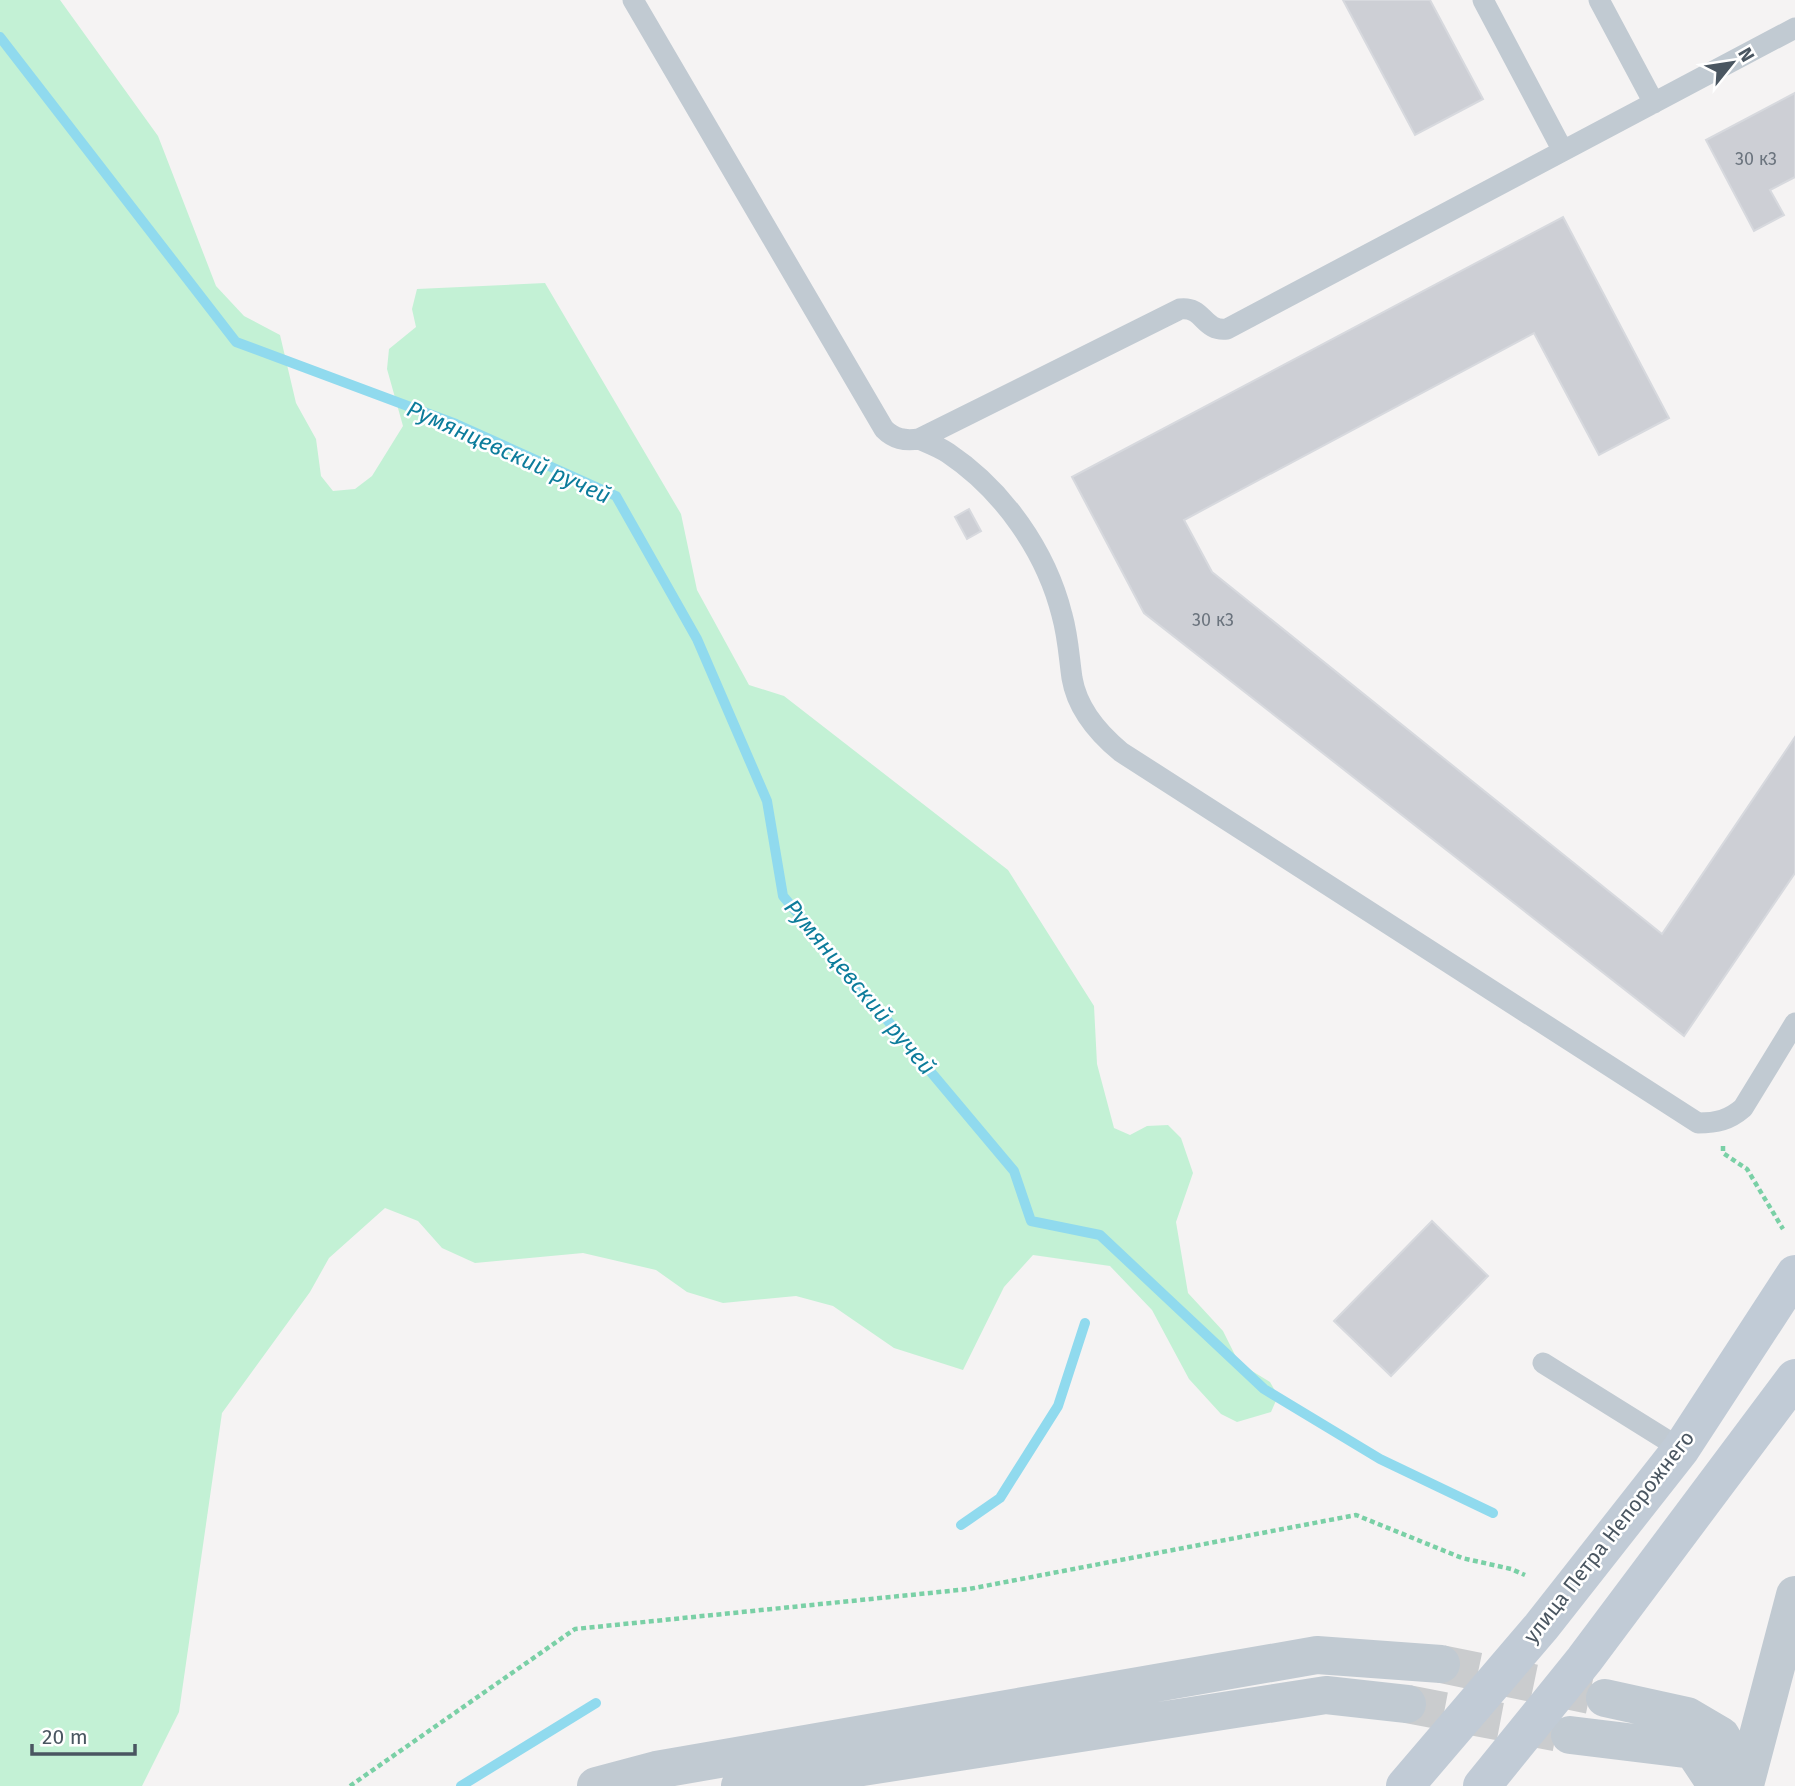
<svg xmlns="http://www.w3.org/2000/svg" width="1795" height="1786" font-family="'Fira Sans',sans-serif">
<rect width="100%" height="100%" fill="#f5f3f3"/>
<path fill="#c3f1d5" d="M0,0H60L158,136L216,286L244,316L280,335L296,403L316,439L321,476L333,491L355,489L372,476L403,426L387,369L389,349L416,327L412,309L417,289L545,283L681,514L697,590L749,685L784,696L1008,870L1094,1006L1097,1064L1114,1128L1130,1135L1147,1126L1168,1125L1181,1138L1193,1173L1176,1222L1188,1293L1223,1331L1239,1363L1270,1382L1278,1396L1271,1412L1237,1422L1221,1414L1189,1379L1152,1310L1110,1266L1033,1255L1004,1287L963,1370L894,1348L833,1306L796,1296L723,1303L687,1292L656,1270L583,1253L475,1263L442,1248L418,1221L385,1208L329,1258L310,1292L222,1413L179,1712L142,1786H0Z"/>
<g fill="none" stroke-linecap="round" stroke-linejoin="round">
<path stroke="#90daee" stroke-width="10" d="M0,37L236,342L456,424L616,496L697,639L767,801L783,896L1014,1171L1031,1221L1100,1235L1264,1389L1380,1459L1493,1513
M961,1525L1000,1498L1058,1406L1085,1323
M461,1786L596,1703"/>
</g>
<path fill="#cdcfd5" stroke="#d7d9de" stroke-width="2" d="M1343,0H1430L1483,99L1415,135Z
M1795,93V177L1770,190L1784,215L1754,231L1706,140Z
M1563,217L1669,418L1599,455L1534,333L1184,520L1212,572L1662,934L1795,737V873L1684,1036L1144,613L1072,477Z
M969,509L981,531L967,539L955,517Z
M1432,1221L1488,1276L1391,1376L1334,1321Z"/>
<g fill="none" stroke-linecap="round" stroke-linejoin="round">
<path stroke="#caccce" stroke-width="38" stroke-dasharray="38 19" stroke-linecap="butt" d="M1441,1664L1605,1698
M1407,1704L1560,1733"/>
<path stroke="#7ad0a6" stroke-width="4.5" stroke-dasharray="5 3.5" stroke-linecap="butt" d="M1723,1146V1153L1747,1169L1783,1229
M350,1786L575,1629L969,1589L1356,1515L1462,1558L1511,1569L1525,1575"/>
<path stroke="#c1cad2" stroke-width="21" d="M633,0L884,429C894,439 904,441 919,439L1180,309C1204,306 1203,332 1227,329L1795,28
M1483,0L1563,151
M1599,0L1654,103
M919,439C928,443 939,447 948,453C1003,490 1046,551 1062,615C1068,636 1069,657 1072,678C1077,708 1098,733 1121,752L1698,1123C1717,1123 1729,1120 1743,1108L1795,1023
M1543,1363L1681,1449"/>
<path stroke="#c1cad2" stroke-width="38" d="M1605,1698L1687,1716L1721,1736L1746,1781
M1570,1735L1693,1750L1717,1786
M1746,1781L1795,1595
M596,1786L656,1770L1317,1655L1441,1664
M740,1786L1326,1695L1407,1704"/>
<path stroke="#c1cbd6" stroke-width="38" d="M1405,1786L1541,1627L1681,1449L1795,1274
M1482,1786L1584,1660L1795,1378"/>
</g>
<g text-anchor="middle" dominant-baseline="central" stroke-width="5" stroke-linejoin="round" paint-order="stroke">
<g font-size="18" fill="#6b747e">
<text x="1756" y="159">30 к3</text>
<text x="1213" y="620">30 к3</text>
</g>
<g font-size="21" fill="#4a5661" stroke="#fff">
<text transform="translate(1609 1537) rotate(-52)">улица Петра Непорожнего</text>
</g>
<g font-size="23" font-style="italic" fill="#0c7c9b" stroke="#fff">
<text transform="translate(509 452) rotate(24)">Румянцевский ручей</text>
<text transform="translate(860 987) rotate(50)">Румянцевский ручей</text>
</g>
</g>
<g transform="translate(1732 63) rotate(60)" stroke="#ffffff" stroke-width="5" paint-order="stroke">
<path d="M0-5L12 26L0 18L-12 26Z" fill="#4a5661"/>
<text y="-10" font-size="19" font-weight="bold" text-anchor="middle" fill="#4a5661">N</text>
</g>
<path d="M32 1744v10h103v-10" fill="none" stroke="#4a5661" stroke-width="3.5"/>
<text x="42" y="1744" font-size="21" fill="#4a5661" stroke="#ffffff" stroke-width="5" paint-order="stroke">20 m</text>
</svg>
